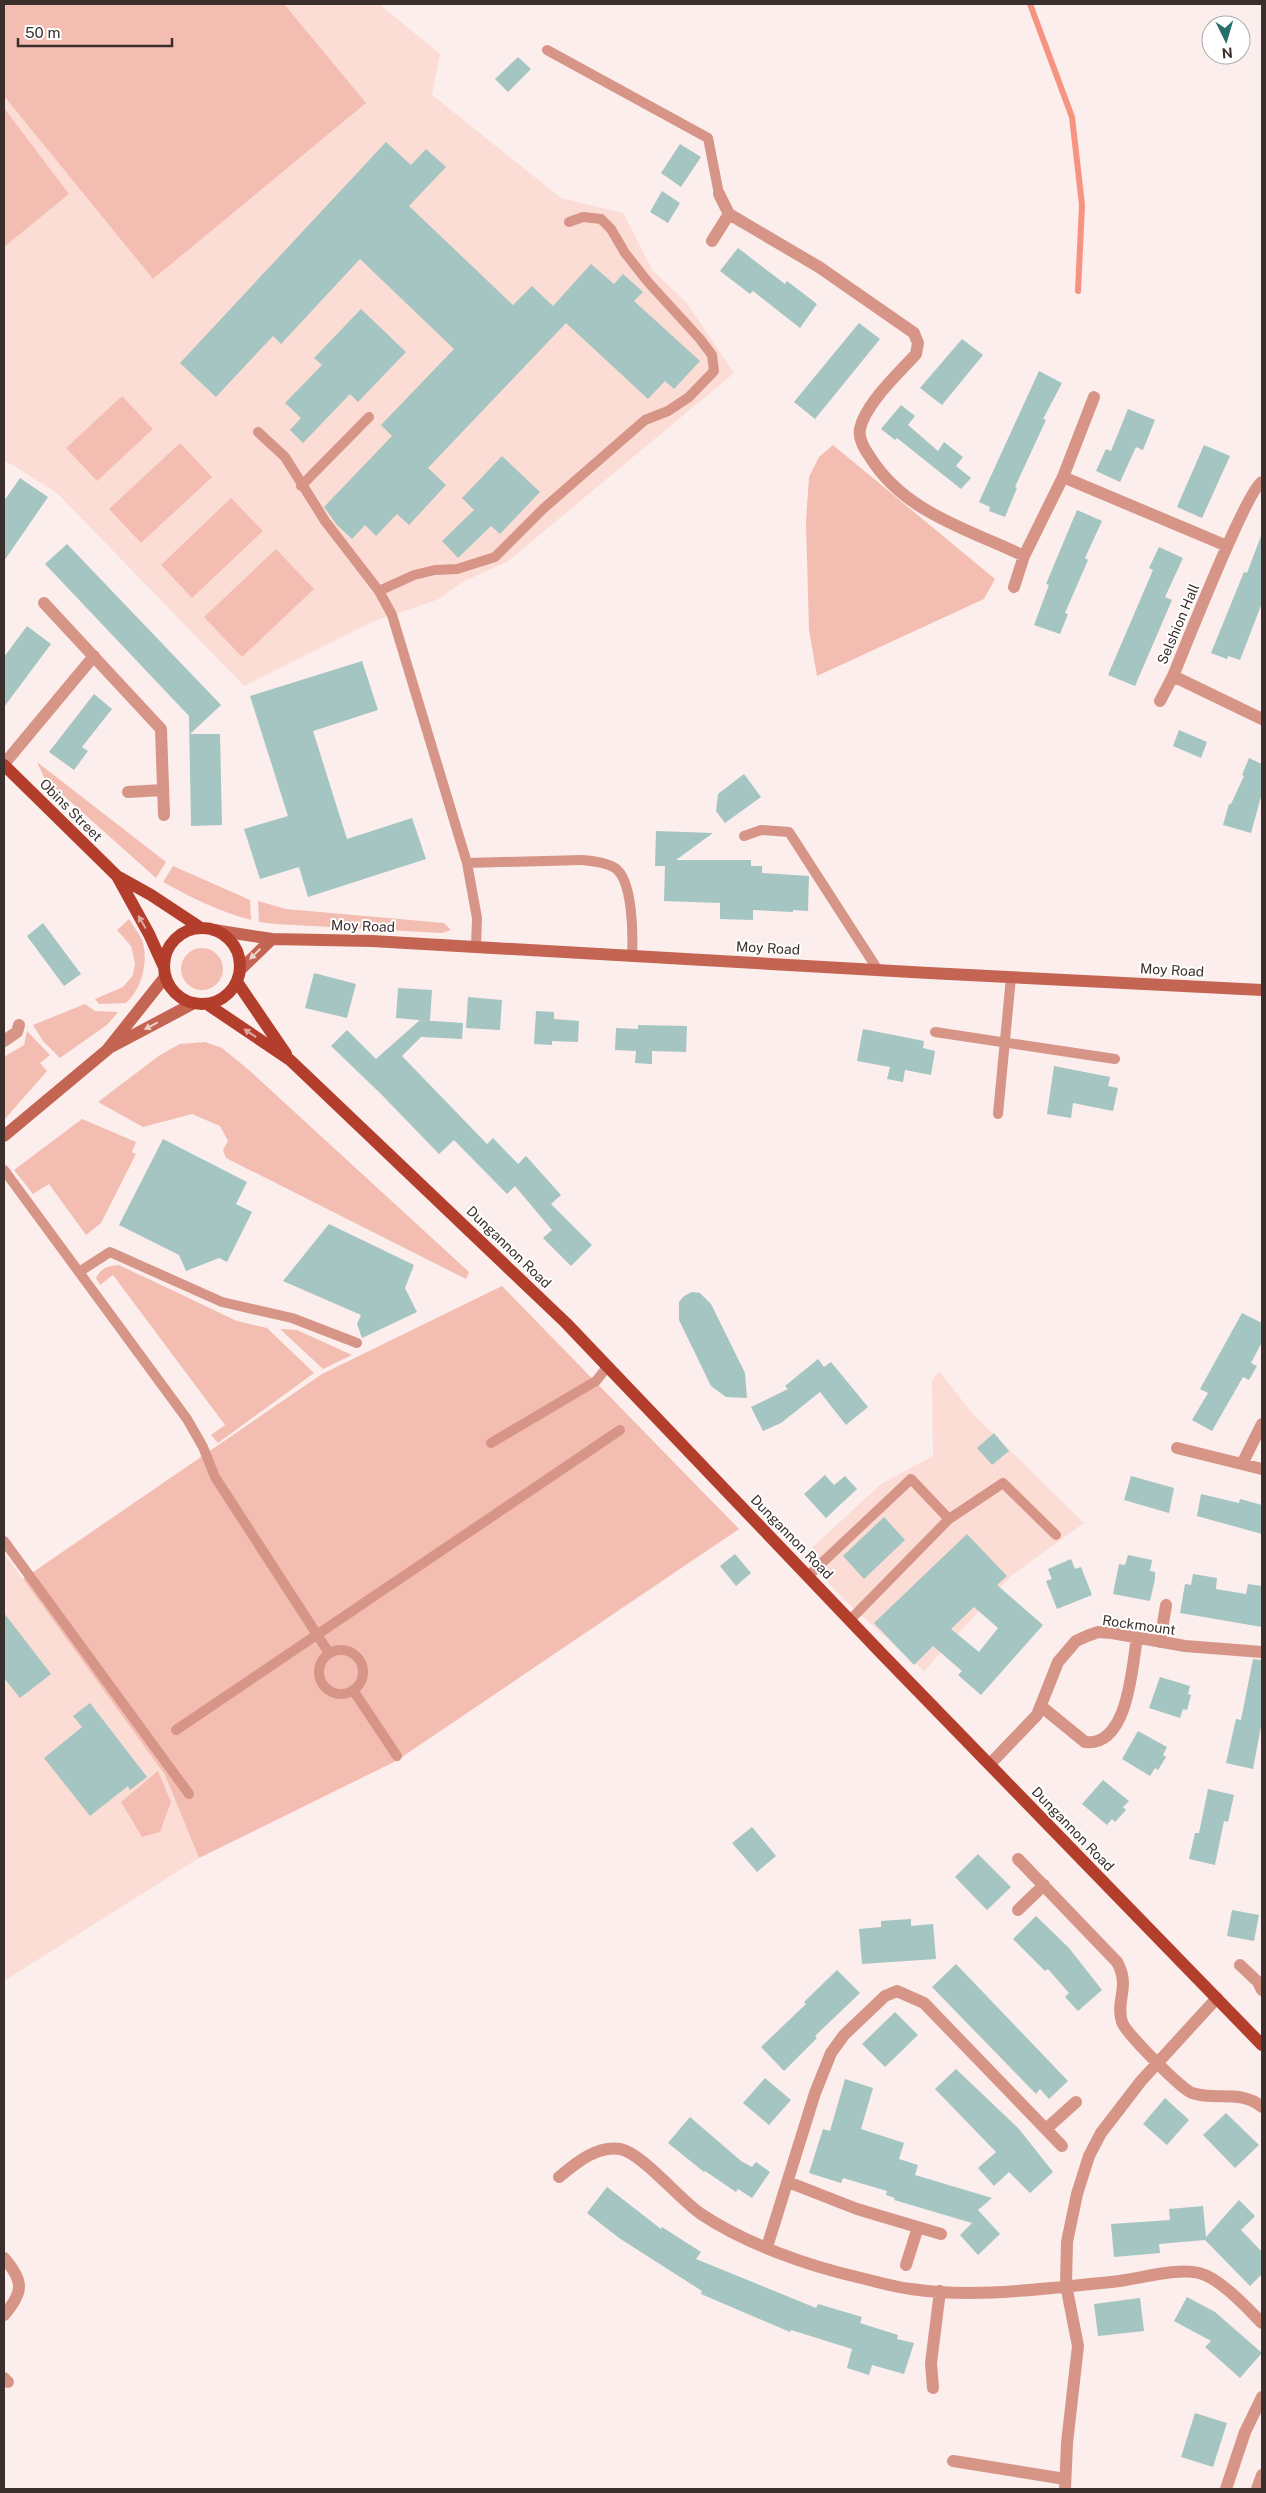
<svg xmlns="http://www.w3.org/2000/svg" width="1266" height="2493" font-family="'Public Sans',sans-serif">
<rect width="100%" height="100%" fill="#fbeeec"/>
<path fill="#fcddd6" d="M4,4H379L440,54L432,95L561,198L623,213L653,271L686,302L734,373L507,562L462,582L439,599L372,622L244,686L57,493L11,464L4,462Z
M939,1371L972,1413L1084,1523L1011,1576L924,1671L852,1607L802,1557L881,1484L933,1456L932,1380Z
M4,1553L165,1775L199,1858L4,1981Z"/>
<path fill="#f4bdb2" d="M4,4H284L366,103L153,279L4,96Z
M4,108L69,194L4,247Z
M122,396L153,429L97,481L66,448Z
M180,443L212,477L141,543L109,509Z
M833,445L995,579L984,599L817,676L809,630L806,522L809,477L819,457Z
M231,498L263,531L192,598L161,565Z
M276,549L314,589L242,657L204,617Z
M37,762L166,862L156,878L45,779Z
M173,866L250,900L251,920C218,911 192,898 163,882Z
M258,901L286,909L444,923L451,930L442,933L275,924L259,922Z
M129,919C133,926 139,933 142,940C149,960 142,989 126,1003L99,1004L95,999L123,987L133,975L135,963L131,946L117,930Z
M181 969a21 21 0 1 1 42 0a21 21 0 1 1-42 0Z
M85,1004L95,1011L118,1012L108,1024L60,1058L43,1041L33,1025Z
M27,1031L50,1055L40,1063L47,1071L4,1120V1057L24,1045Z
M205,1042L222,1048L250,1071L469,1272L466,1279L226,1158L223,1150L228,1141L220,1126L192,1114L143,1127L98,1102L160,1055L180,1044Z
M82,1119L136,1142L132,1152L136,1154L101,1223L86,1235L49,1184L33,1194L14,1170Z
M119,1265L237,1321L267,1328L314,1373L218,1443L211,1435L225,1425L113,1275L100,1285L96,1278C101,1268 108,1266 119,1265Z
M502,1286L739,1529L396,1761L199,1858L165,1775L23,1579L322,1374Z
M280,1329L297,1330L352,1355L323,1369Z
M158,1771L171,1802L160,1832L142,1837L121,1802Z"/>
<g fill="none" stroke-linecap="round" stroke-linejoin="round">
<path stroke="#f69381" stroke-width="6" d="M1030,4L1072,117L1082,205L1078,291"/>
</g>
<path fill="#a4c5c1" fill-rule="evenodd" d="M518,57L531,69L508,92L495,79Z
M386,142L411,165L426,149L446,167L409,206L513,305L532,286L553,306L591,264L614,284L623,274L643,292L634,301L700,361L674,389L665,381L648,399L566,323L428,468L446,485L409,525L397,514L376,536L365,525L352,539L337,525L324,507L392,436L381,425L454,349L360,259L281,344L273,336L216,397L180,363Z
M680,144L701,157L681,187L661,173Z
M662,191L680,203L668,223L650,212Z
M738,248L785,284L787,281L817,304L800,328L753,291L750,294L720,271Z
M361,309L406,352L358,402L350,394L303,443L290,430L301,418L285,403L322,365L314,358Z
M859,323L880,339L815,419L794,402Z
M962,339L983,355L942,405L920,388Z
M1039,371L1062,383L1043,419L1046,420L1015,487L1017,488L1005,517L989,511L990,507L979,502Z
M901,405L915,416L908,425L938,451L944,442L963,457L956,466L971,478L961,489L897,438L895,440L881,429Z
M1128,409L1155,420L1143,450L1136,447L1120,482L1096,471L1106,449L1111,451Z
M1204,445L1230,456L1202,518L1177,507Z
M502,456L540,492L500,534L491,526L458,558L442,541L474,510L462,498Z
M20,478L48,497L4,561V501Z
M1077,510L1102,521L1085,558L1088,560L1065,613L1068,614L1060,634L1034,625L1049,585L1046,584Z
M1261,536L1262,603L1240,660L1228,656L1227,659L1211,653L1244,572L1247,573Z
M67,544L221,705L190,734H220L222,825L191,826L189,716L45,564Z
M1159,547L1183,558L1165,597L1172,600L1135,686L1108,675L1153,570L1149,568Z
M27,626L51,644L4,707V657Z
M362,661L378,710L313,731L347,839L412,818L426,859L308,897L299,867L260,879L244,829L288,816L250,696Z
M94,694L112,709L82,747L88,751L74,770L49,752Z
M1179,730L1207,742L1201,758L1173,746Z
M1249,758L1262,764V793L1251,833L1223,825L1229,804H1231L1244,776L1242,775Z
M744,774L761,797L725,823L716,811L718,794Z
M656,831L713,833L676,860H751V866H762V873L809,876L808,911L793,910V912L753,910V920L720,919V903L664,901L665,866H655Z
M43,923L81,974L64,986L27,936Z
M314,973L356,984L347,1018L305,1008Z
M398,988L432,990L430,1021L396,1018Z
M468,997L502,1000L500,1030L466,1028Z
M536,1011L554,1012V1019L579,1021L578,1042L552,1041V1045L534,1044Z
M420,1020L463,1023L462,1039L421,1037L402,1056L487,1144L493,1138L518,1164L526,1156L561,1195L551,1204L592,1245L571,1266L543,1238L552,1230L515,1186L507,1194L454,1140L439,1154L381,1094L331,1046L347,1030L376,1059Z
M638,1025L687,1026L686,1052L652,1051V1064L635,1063L636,1051L615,1050L616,1028L638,1029Z
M863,1029L924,1041L923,1048L935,1051L931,1075L905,1070L903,1082L887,1079L890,1067L857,1061Z
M1054,1066L1110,1077L1108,1086L1118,1088L1113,1111L1073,1103L1071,1118L1047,1114Z
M163,1139L247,1182L236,1204L252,1212L227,1262L219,1258L186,1271L179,1255L119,1225Z
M329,1224L414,1265L405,1288L417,1312L362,1338L357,1324L361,1315L283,1281Z
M692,1292L700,1293L711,1304L745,1373L747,1398L726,1397L711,1386L679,1320V1302L684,1296Z
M1242,1313L1262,1323V1342L1251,1363L1257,1366L1249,1380L1243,1377L1212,1431L1192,1420L1208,1393L1200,1389Z
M818,1359L824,1367L831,1362L868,1407L846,1425L820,1392L781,1423L763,1431L751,1407L788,1389L785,1386Z
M994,1433L1009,1451L992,1465L977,1448Z
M825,1475L834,1485L845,1476L857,1489L826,1518L804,1494Z
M1131,1476L1174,1488L1169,1513L1124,1500Z
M1201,1494L1239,1503L1240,1499L1262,1505V1534L1197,1516Z
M884,1517L905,1540L864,1579L843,1556Z
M967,1534L1007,1576L997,1585L1043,1625L981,1695L958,1675L962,1671L933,1646L914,1665L874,1623ZM974,1607L998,1628L979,1652L951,1629Z
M735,1554L751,1573L736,1586L720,1566Z
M1128,1555L1152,1560L1150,1571L1155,1572V1579L1150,1601L1113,1594L1119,1564L1125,1565Z
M1071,1559L1075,1569L1081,1567L1092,1595L1057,1609L1046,1581L1052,1579L1048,1569Z
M1193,1574L1217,1578L1216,1589L1246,1594L1248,1584L1262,1586V1627L1180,1613L1185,1584L1191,1585Z
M4,1613L51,1674L20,1698L4,1678Z
M1253,1659L1262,1660V1721L1253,1769L1226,1763L1236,1719L1241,1720Z
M1160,1677L1190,1686L1188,1694L1191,1695L1187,1710L1183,1709L1180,1718L1149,1708Z
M90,1703L147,1777L130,1790L128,1786L90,1816L44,1758L82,1727L73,1716Z
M1138,1731L1167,1747L1163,1755L1166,1757L1158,1770L1155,1768L1150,1776L1122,1759Z
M1103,1780L1129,1801L1123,1807L1126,1810L1115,1822L1112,1819L1107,1825L1082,1804Z
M1208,1789L1234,1795L1228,1822L1224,1821L1215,1865L1189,1859L1195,1833H1199Z
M752,1827L776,1856L757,1872L732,1843Z
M978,1854L1011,1887L987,1910L955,1877Z
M1232,1910L1259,1915L1254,1941L1227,1936Z
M1036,1916L1069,1948L1102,1990L1078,2011L1065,1997L1069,1993L1048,1969L1045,1971L1013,1939Z
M911,1919V1926L933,1924L936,1959L862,1964L859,1929L881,1927V1921Z
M956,1964L1068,2081L1049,2099L1040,2089L1036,2094L932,1987Z
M837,1970L860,1993L815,2036L817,2038L784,2071L761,2047L806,2004L804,2002Z
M895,2012L918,2035L885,2067L862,2044Z
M956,2069L1019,2129L1053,2172L1030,2193L1009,2172L994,2186L978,2168L996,2152L935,2089Z
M765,2078L791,2100L769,2125L743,2103Z
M845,2079L873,2088L861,2129L904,2143L899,2159L918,2165L915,2175L992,2198L978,2210L1000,2234L978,2255L960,2235L972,2223L894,2200L895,2198L886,2195L887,2191L843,2178L841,2183L809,2173L823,2129L830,2131Z
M1165,2098L1189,2120L1167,2145L1143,2124Z
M1226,2113L1259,2145L1235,2168L1203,2135Z
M690,2117L741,2161L752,2167L756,2162L770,2172L752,2198L738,2189L736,2192L705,2171L704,2172L668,2143Z
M607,2187L661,2229L662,2227L701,2252L696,2259L816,2308L818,2304L862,2317L860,2323L898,2335L897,2339L914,2343L904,2374L872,2365L869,2375L847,2368L852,2349L791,2330L790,2332L701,2294L702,2291L619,2238L587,2213Z
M1239,2200L1255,2216L1241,2230L1262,2252V2274L1250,2286L1205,2240L1159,2244L1160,2253L1114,2257L1111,2224L1170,2220L1169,2209L1203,2206L1206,2237Z
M1187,2297L1215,2312L1262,2353L1240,2378L1205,2347L1211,2341L1174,2321Z
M1140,2298L1144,2331L1098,2336L1094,2304Z
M1195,2413L1227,2423L1213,2467L1181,2457Z"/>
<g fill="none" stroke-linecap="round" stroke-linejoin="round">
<path stroke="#d79588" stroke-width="10" d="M547,50L708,138L719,194
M258,432L285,457L325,521L379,591L392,615L467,863L477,918L476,947
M301,486L369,417
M379,591L414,575L435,570L457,569L495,557L544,508L645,420L668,411L689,397L714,371L712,355L700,339L648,282L625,253L611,229L601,219L583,217L569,222
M744,836L761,830L789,832L878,970
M467,863L581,860C592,861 605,862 615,868C633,880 633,935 632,955
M935,1032L1115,1059
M998,1114L1011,977
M4,1170L187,1419L203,1447L215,1477L329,1653
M79,1272L110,1252L222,1302L292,1318L357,1343
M491,1443L596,1381L608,1366
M949,1519L1003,1483L1056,1535
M4,1541L189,1794
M808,1576L911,1479L949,1519L850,1620
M319 1672a22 22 0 1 1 44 0a22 22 0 1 1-44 0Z
M353,1690L397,1756
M176,1730L620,1430"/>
<path stroke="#d79588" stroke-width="12" d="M719,194L729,214L819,267L914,333L918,343L916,354C899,373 865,404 860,429C858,439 865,450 870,457C905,513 968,529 1024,556L1063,477L1094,397
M712,241L729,214
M1063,477L1227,546
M1262,482C1247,489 1184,650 1173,676L1262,719
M1014,587L1024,556
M44,603L161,729L164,815
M1160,701L1173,676
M4,764L94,656
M128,792L162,790
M4,1041L17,1032L19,1025
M1177,1448L1262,1469
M1242,1464L1262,1424
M1160,1642L1166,1605
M1042,1707L1085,1742C1128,1747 1132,1668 1137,1637
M990,1764L1037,1715L1058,1662L1076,1641L1087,1636L1098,1632L1112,1633L1185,1646L1262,1652
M1018,1859L1117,1962C1131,1987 1115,2000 1122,2022C1125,2032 1182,2090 1192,2093C1216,2101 1241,2089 1262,2107
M1018,1910L1044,1885
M1240,1965L1258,1982L1262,1990
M1046,2129L1076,2102
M559,2177C576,2163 597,2145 620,2149C642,2153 680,2200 701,2214C746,2244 808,2266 861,2278C878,2282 894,2287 911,2289C977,2299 1045,2288 1111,2282C1136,2280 1175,2267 1199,2273C1220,2278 1247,2308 1262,2323
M788,2182L857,2209L941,2234
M767,2247L815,2093L831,2053L844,2035L885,1996L897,1991L924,2003L1062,2146
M4,2258C24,2281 24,2292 4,2315
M906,2265L918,2227
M4,2378L8,2382
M933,2388L931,2363L940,2291
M953,2461L1065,2479
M1065,2489L1067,2443L1078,2346L1066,2285L1067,2242L1077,2194L1089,2156L1101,2133L1141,2081L1217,1998
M1226,2489L1245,2432L1262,2397"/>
<path stroke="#d79588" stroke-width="12" d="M1257,2489L1262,2475"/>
<path stroke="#c46554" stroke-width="12" d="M214,930L272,939L372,941L929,973L1262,990
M240,970L272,939
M111,1047L194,1003
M4,1136L107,1050L165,977"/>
<path stroke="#b33e2c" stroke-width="12" d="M4,765L117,876L151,895L201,928
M117,876L149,934L163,965
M164 966a38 38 0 1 1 76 0a38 38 0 1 1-76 0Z
M237,982L286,1054
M207,1004L290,1060L566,1323L881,1653L1262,2045"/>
</g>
<defs><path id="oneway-solid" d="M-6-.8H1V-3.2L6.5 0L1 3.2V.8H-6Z" transform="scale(1.25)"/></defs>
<g fill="#dda8a0">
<use href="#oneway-solid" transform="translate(142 922) rotate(-120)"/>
<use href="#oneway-solid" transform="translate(250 1033) rotate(-146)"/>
</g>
<g fill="#edd1cc">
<use href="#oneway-solid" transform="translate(255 954) rotate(136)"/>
<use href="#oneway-solid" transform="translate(151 1026) rotate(152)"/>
</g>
<g text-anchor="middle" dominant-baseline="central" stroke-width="4" stroke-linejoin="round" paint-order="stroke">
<g font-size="14" fill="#3b2f2d" stroke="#fff">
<text transform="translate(1178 624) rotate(-67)">Selshion Hall</text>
<text transform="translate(71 810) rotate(45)">Obins Street</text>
<text transform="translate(363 926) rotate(2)">Moy Road</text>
<text transform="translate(768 948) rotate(3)">Moy Road</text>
<text transform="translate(1172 970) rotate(3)">Moy Road</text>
<text transform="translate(509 1247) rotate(44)">Dungannon Road</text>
<text transform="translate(792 1537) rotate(46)">Dungannon Road</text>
<text transform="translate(1139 1625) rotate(8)">Rockmount</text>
<text transform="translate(1073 1829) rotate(46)">Dungannon Road</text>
</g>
</g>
<rect width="1266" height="2493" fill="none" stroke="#3b2f2d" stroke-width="10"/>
<g transform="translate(1226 40) rotate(175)"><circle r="24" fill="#ffffff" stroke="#b1acab"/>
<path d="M0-4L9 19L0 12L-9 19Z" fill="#26706b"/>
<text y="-8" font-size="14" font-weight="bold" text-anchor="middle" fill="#3b2f2d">N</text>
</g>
<path d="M18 38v8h154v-8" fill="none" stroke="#3b2f2d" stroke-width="2.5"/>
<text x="25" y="38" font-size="15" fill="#3b2f2d" stroke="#ffffff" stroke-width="4" paint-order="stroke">50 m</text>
</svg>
